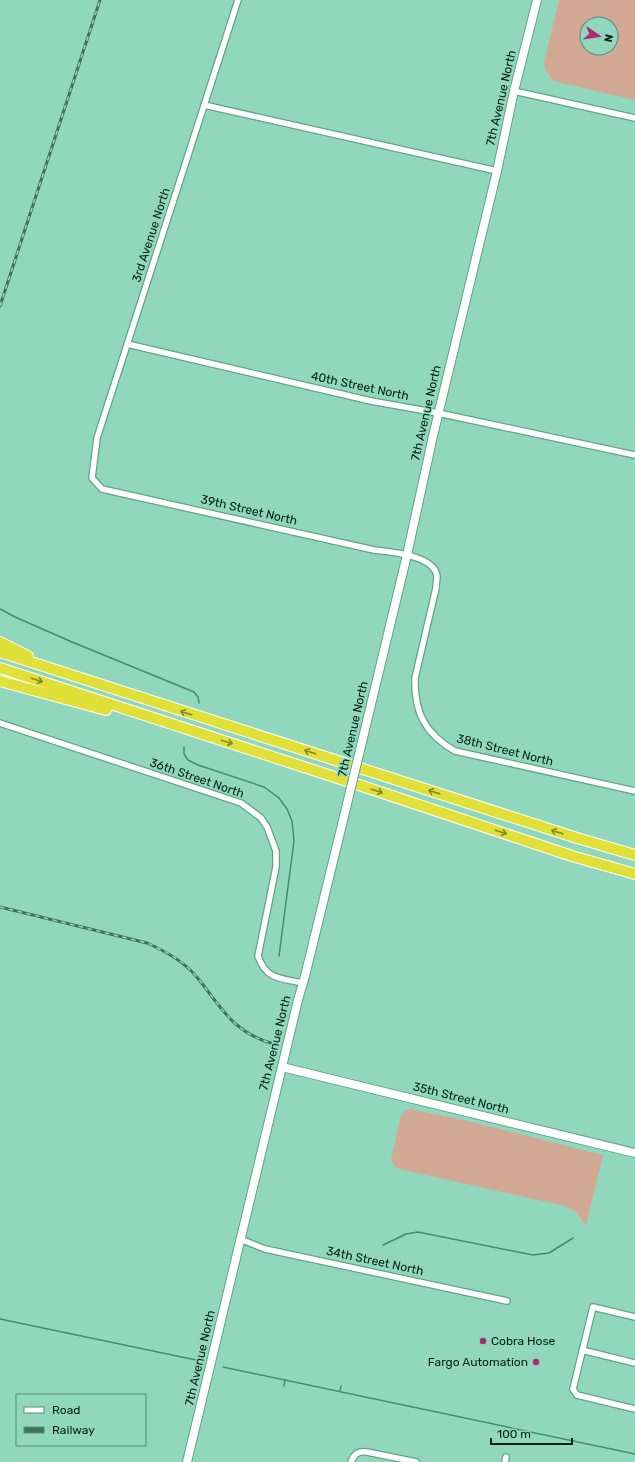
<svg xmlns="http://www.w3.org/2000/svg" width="635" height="1462" font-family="Rubik,sans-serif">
<rect width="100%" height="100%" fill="#90d7bd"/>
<path fill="#d2a994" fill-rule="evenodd" d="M559,0H635V100L553,81L546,71L544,62ZM587,24H611V48H587Z
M410,1109L464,1120L603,1155L586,1226L576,1212L565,1206L399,1169L394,1165L391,1160L401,1116L405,1111Z"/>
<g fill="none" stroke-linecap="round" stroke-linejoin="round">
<path stroke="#418c73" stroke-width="1.5" d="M0,609L15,617L72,642L194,692L198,697L199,703
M184,747V754L188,760L198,765L264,787L279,798L287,809L292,821L294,841L279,956
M383,1245L406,1234L418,1232L533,1255L549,1253L573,1238
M0,1319L196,1360
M223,1367L635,1454
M284,1386L285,1380
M340,1391L341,1386"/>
<g stroke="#5fa58c" stroke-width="8">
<path id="street" d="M238,0L97,438L92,478L102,489L374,550C390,552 434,555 437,576C437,579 436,584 436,588L415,678C414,712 425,734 455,751L635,791
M514,91L635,118
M204,105L497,171
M127,344L371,401L438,413L635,455
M0,723L241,803L261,818L267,827L276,851V867L258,956C266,980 281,978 303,983
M240,1239L265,1249L507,1301
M635,1317L593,1307L573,1389L577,1395L635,1409
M582,1350L635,1363
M351,1462C354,1454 358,1451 367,1452L416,1462
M505,1462L506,1457"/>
</g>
<g stroke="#5fa58c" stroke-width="10">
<path id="secondary" d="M361,746L407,555L433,436L497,171L514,91L537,0
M282,1067L635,1153
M187,1462L298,1000L305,976L347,804"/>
</g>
<g stroke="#fff" stroke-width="12">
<path id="highway" d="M0,642L28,656
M0,652L577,838L635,855
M0,668L359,785L572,856L635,874
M0,681L106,710"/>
</g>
<use href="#street" stroke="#fff" stroke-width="5.5"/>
<use href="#secondary" stroke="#fff" stroke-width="8"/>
<use href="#highway" stroke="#e1e039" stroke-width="10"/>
<g stroke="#407060" stroke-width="3">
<path id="rail" d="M0,306L100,0
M0,907L147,943C165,951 182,960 195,975C220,1004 230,1031 271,1043"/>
</g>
<use href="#rail" stroke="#90d7bd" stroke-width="1.5" stroke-dasharray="4.5" stroke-linecap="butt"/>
<g stroke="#5fa58c" stroke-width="10" stroke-linecap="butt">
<path id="secondary-bridge" d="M347,804L361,746"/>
</g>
<use href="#secondary-bridge" stroke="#fff" stroke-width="8"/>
</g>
<defs><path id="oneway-shaft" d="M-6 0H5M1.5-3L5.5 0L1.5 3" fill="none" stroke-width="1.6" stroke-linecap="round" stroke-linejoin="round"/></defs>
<g stroke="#7d8a2a">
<use href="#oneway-shaft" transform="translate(37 680) rotate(18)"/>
<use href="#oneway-shaft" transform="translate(186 713) rotate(-162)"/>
<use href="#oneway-shaft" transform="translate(227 742) rotate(18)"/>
<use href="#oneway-shaft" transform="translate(310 752) rotate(-162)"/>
<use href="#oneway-shaft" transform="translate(377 791) rotate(18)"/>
<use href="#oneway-shaft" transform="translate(434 792) rotate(-162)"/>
<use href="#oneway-shaft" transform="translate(501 832) rotate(18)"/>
<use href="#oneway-shaft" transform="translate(557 832) rotate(-162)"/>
</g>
<g fill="#ab2976" stroke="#90d7bd" stroke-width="1.5">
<circle cx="483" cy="1341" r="4"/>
<circle cx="536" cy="1362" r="4"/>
</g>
<g text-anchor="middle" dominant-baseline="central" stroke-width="3" stroke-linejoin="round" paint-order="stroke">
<g font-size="12" fill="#022017" stroke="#90d7bd">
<text transform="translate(501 98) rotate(-77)">7th Avenue North</text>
<text transform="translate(151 235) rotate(-72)">3rd Avenue North</text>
<text transform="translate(360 386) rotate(12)">40th Street North</text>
<text transform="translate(426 413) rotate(-77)">7th Avenue North</text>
<text transform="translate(249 510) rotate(13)">39th Street North</text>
<text transform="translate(353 729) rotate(-77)">7th Avenue North</text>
<text transform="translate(505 750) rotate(14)">38th Street North</text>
<text transform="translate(197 778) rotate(19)">36th Street North</text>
<text transform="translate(275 1043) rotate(-76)">7th Avenue North</text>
<text transform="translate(461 1098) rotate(14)">35th Street North</text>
<text transform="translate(375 1261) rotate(12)">34th Street North</text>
<text transform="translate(200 1358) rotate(-77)">7th Avenue North</text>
</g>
<g font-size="12" fill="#022017" stroke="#90d7bd" text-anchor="start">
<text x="491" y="1341">Cobra Hose</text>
<text x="528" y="1362" text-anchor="end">Fargo Automation</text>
</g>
</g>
<rect x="16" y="1394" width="130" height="52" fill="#90d7bd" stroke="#578e7b"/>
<rect x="24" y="1407" width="20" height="6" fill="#ffffff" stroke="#578e7b"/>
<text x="52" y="1414" font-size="12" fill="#022017">Road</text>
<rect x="24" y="1427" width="20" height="6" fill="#407060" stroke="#578e7b"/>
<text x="52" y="1434" font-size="12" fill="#022017">Railway</text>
<g transform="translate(599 36) rotate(103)"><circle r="19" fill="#90d7bd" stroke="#578e7b"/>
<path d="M0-3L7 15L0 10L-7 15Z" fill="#ab2976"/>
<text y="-6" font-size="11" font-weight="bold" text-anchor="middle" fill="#022017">N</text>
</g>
<path d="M491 1438v6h81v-6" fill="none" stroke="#022017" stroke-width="2"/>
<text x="497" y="1438" font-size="12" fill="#022017" stroke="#90d7bd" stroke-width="3" paint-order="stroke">100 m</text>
</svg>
